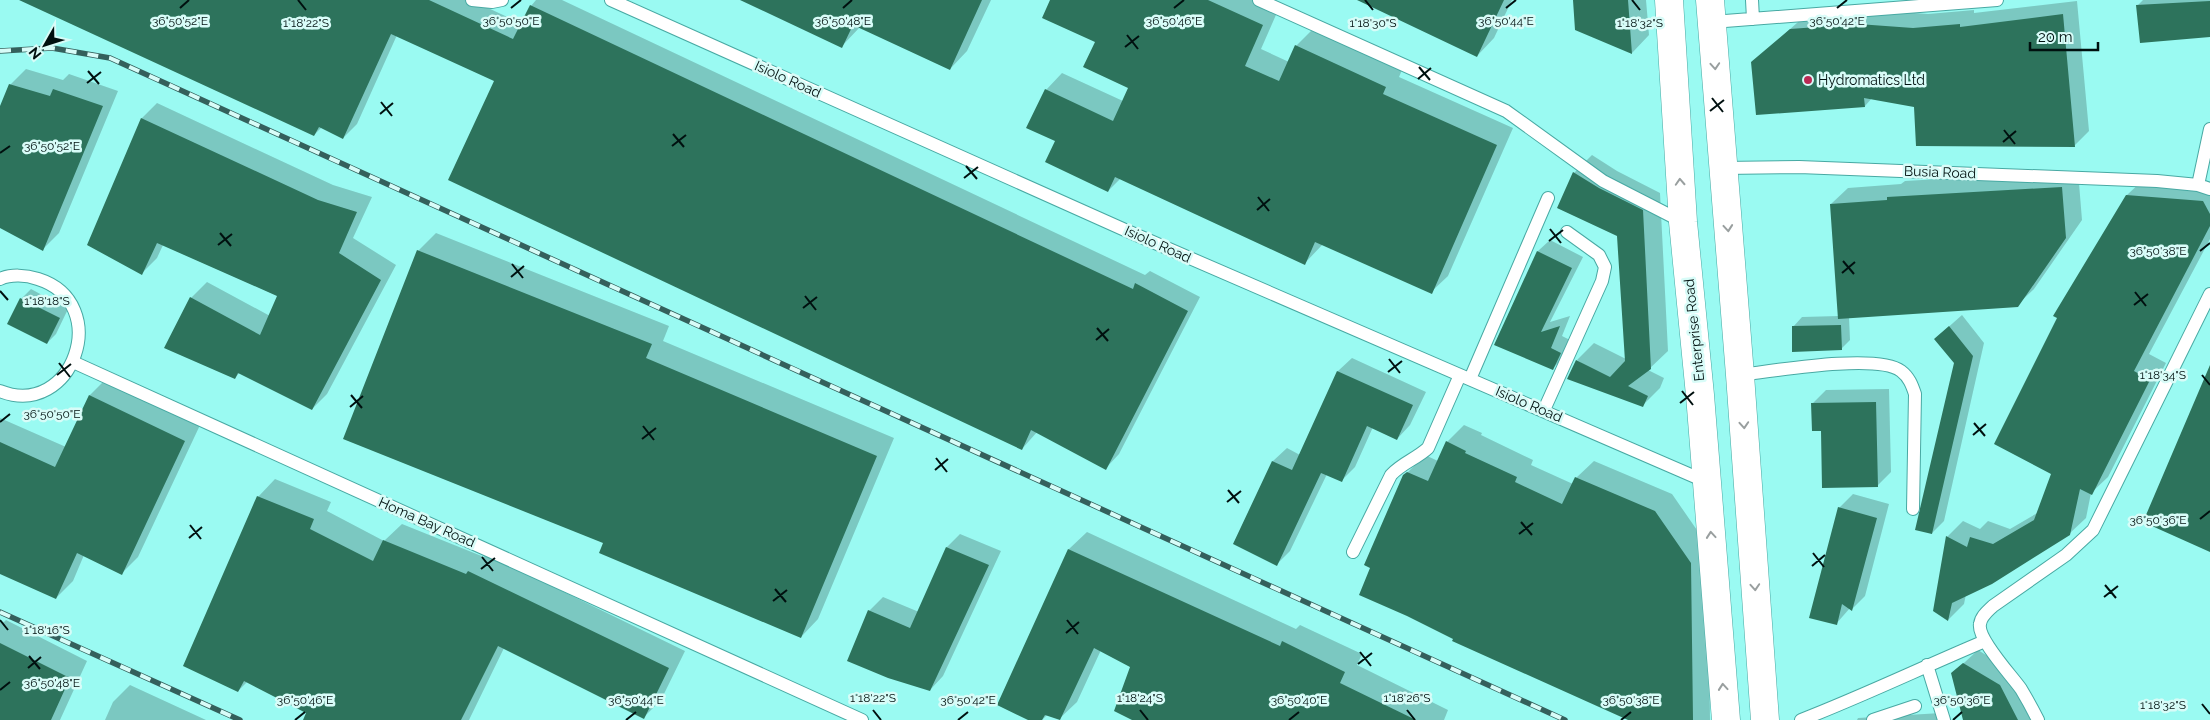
<svg xmlns="http://www.w3.org/2000/svg" width="2210" height="720" font-family="Raleway,sans-serif">
<rect width="100%" height="100%" fill="#9afaf2"/>
<path fill="#0003" d="M22,0H471L522,24L531,6L536,0H562L1145,275L1150,271L1200,297L1119,454L1106,468L1037,432L1022,449L496,81L397,35L357,124L343,138L322,127L314,135Z
M746,0H991L967,51L950,69L860,27L842,46Z
M1052,0H1261L1279,8L1261,49L1289,62L1296,46L1313,29L1402,70L1399,77L1513,128L1448,276L1431,292L1323,244L1305,263L1121,178L1108,191L1057,141L1046,90L1062,73L1123,101L1130,87L1096,42Z
M1360,0H1512L1494,38L1477,56Z
M1574,0H1646L1649,35L1632,53L1576,29Z
M2143,0H2210V36L2137,6Z
M2077,1L2089,131L2074,146L1916,106L1872,98L1865,106L1753,62L1806,15L1873,10L1928,14L1974,10V13Z
M26,69L63,80L69,74L118,91L59,233L43,249L0,227V109L10,85Z
M157,103L333,185L372,197L353,238L396,265L327,394L312,409L240,372L235,378L166,348L191,298L207,282L270,316L278,296L163,245L157,258L142,273L88,245L142,118Z
M1592,155L1617,171L1660,193L1668,351L1648,370L1664,378L1660,388L1643,405L1577,360L1594,343L1626,359L1618,235L1558,208L1574,173Z
M2078,171L2082,220L2034,289L2017,305L1849,317L1850,340L1841,349L1793,327L1802,317L1839,316L1831,204L1848,188L1901,184L1905,181Z
M2144,179L2210,184V239L2149,354L2166,363L2108,477L2091,493L2086,518L2069,534L1966,594L1964,604L1948,620L1947,537L1963,521L1980,529L1988,521L2010,529L2039,512L2053,473L2127,195Z
M436,233L669,326L663,341L894,438L818,619L801,637L605,543L345,438L418,251Z
M1550,240L1583,257L1550,322L1570,316L1562,336L1572,341L1565,356L1553,368L1495,344L1538,251Z
M31,289L68,309L56,334L47,343L9,323L22,298Z
M1962,315L1984,343L1944,521L1932,533L1955,363L1935,339Z
M1352,358L1426,392L1410,425L1397,439L1373,427L1355,467L1341,481L1327,474L1290,551L1277,564L1234,543L1273,461L1287,448L1300,455L1338,371Z
M107,378L201,423L138,557L121,574L84,555L73,581L56,598L0,573V418L66,447L90,395Z
M1889,389L1891,472L1877,486L1822,430L1812,404L1826,390Z
M1464,425L1482,433L1481,435L1533,460L1531,465L1573,484L1576,478L1594,461L1672,494L1708,546L1710,720H1631L1455,639L1372,567L1404,476L1425,455L1438,461L1447,442Z
M275,479L331,502L327,511L384,541L402,524L484,557L486,554L685,651L661,700L644,717L504,648L469,720H304L307,713L248,681L238,691L258,497Z
M1853,494L1889,504L1865,596L1852,609L1850,608L1836,624L1839,508Z
M1087,532L1296,629L1300,625L1362,654L1357,665L1448,710L1444,720H1135L1131,667L1101,650L1077,702L1059,719L1047,715L1042,720H1031L998,704L1069,549Z
M960,534L1001,551L943,676L930,690L869,611L883,597L919,612L947,547Z
M6,620L87,661L60,720H0V621L4,622Z
M1978,650L2013,672L2038,720H1965L1952,674Z
M130,685L206,720H105L113,702Z
M1941,713L1942,720H1857L1858,718Z"/>
<path fill="#2d735c" d="M19,0H429L513,39L530,5L1133,289L1135,283L1188,311L1106,470L1031,430L1022,450L448,180L494,81L391,34L343,139L319,127L314,136Z
M740,0H982L950,70L853,25L842,48Z
M1050,0H1208L1263,25L1245,66L1279,81L1295,45L1386,87L1383,94L1497,145L1432,294L1315,242L1305,265L1115,177L1108,192L1045,162L1055,141L1026,128L1045,89L1113,121L1128,88L1083,67L1095,42L1042,18Z
M1357,0H1504L1477,57Z
M1573,0H1628L1632,54L1575,30Z
M2210,1V37L2140,43L2136,5Z
M2063,14L2075,147L1916,146L1914,107L1864,98L1865,107L1756,115L1751,62L1790,29L1858,24L1913,28L1960,24V27Z
M9,84L50,96L53,89L103,106L43,251L0,228V106Z
M141,118L318,200L357,212L339,253L381,280L312,410L238,373L235,379L164,348L190,297L260,335L277,296L157,243L142,275L87,245Z
M1573,172L1599,188L1643,210L1651,369L1628,386L1648,396L1643,407L1567,379L1576,360L1610,377L1625,361L1617,236L1557,208Z
M2062,187L2066,238L2018,307L1838,319L1830,204L1887,200V197Z
M2126,195L2203,201L2210,214V226L2134,371L2150,380L2092,495L2080,489L2070,535L1992,584L1952,603L1948,621L1933,611L1946,536L1967,547L1970,537L1993,544L2034,520L2051,474L1994,444L2057,318L2053,316Z
M417,250L652,344L646,358L877,456L801,638L599,553L603,543L343,439Z
M1537,251L1572,268L1541,332L1560,326L1551,348L1561,353L1553,370L1494,345Z
M20,298L60,318L47,344L7,324Z
M1841,325L1842,350L1792,352V326Z
M1949,326L1973,356L1932,534L1915,530L1954,363L1934,339Z
M2210,365V552L2143,522Z
M1337,371L1413,405L1397,440L1367,426L1342,482L1321,473L1277,566L1233,544L1272,461L1292,470Z
M89,395L185,441L122,575L77,553L56,599L0,574V442L55,467Z
M1876,402L1878,487L1822,488L1821,431H1812L1811,403Z
M1446,441L1466,451L1465,453L1517,477L1515,482L1562,504L1575,477L1655,511L1691,563L1693,720H1628L1452,641L1453,639L1407,616L1359,595L1370,568L1364,565L1403,475L1407,472L1428,481Z
M257,496L314,519L310,529L373,561L383,540L466,574L468,571L669,668L644,719L498,646L461,720H303L306,713L244,681L238,692L183,666Z
M1838,507L1877,518L1852,611L1842,604L1837,625L1809,618Z
M946,547L989,565L930,691L888,678L847,661L868,610L910,628Z
M1068,549L1280,646L1282,641L1345,672L1340,683L1416,720H1132L1114,711L1130,667L1094,648L1060,720L1045,715L1042,720H1028L997,705Z
M0,643L70,678L51,720H0Z
M1963,663L2000,685L2018,720H1963L1951,673Z"/>
<g fill="none" stroke-linecap="round" stroke-linejoin="round">
<g stroke="#48a9a3" stroke-width="14">
<path id="lane" d="M472,0L492,2L502,0
M611,0L1125,230L1707,482
M1259,0L1506,111L1603,181L1683,222
M1752,0L1753,19
M1712,22L1997,0
M1723,168L1799,167L2157,181L2198,185L2210,189
M2198,185L2210,129
M0,279C11,274 26,275 38,279C114,303 73,420 0,391
M73,362L862,720
M1740,375C1773,371 1877,353 1901,371C1909,377 1912,385 1915,394L1913,509
M1470,379L1548,198
M1544,410L1602,281L1605,267L1599,255L1567,232
M1353,552L1391,475C1402,463 1416,459 1428,448L1460,375
M1927,665L1944,720
M1801,720C1863,696 1923,667 1985,641
M1873,720L1915,706
M2038,720C2033,710 2027,699 2021,689C2012,676 1977,639 1980,624C1981,616 1988,611 1993,606L2066,555L2093,530L2210,294"/>
</g>
<g stroke="#48a9a3" stroke-width="29">
<path id="secondary" d="M1669,0L1683,222L1700,395L1726,720
M1710,0L1740,375L1765,720"/>
</g>
<use href="#lane" stroke="#fff" stroke-width="12"/>
<use href="#secondary" stroke="#fff" stroke-width="28"/>
<g stroke="#34605c" stroke-width="5.5">
<path id="rail" d="M0,51L52,48L110,58L1565,720
M0,612L240,720"/>
</g>
<use href="#rail" stroke="#d8fcf8" stroke-width="4" stroke-dasharray="11" stroke-linecap="butt"/>
</g>
<defs><path id="oneway-chevron" d="M-2-3.5L2.5 0L-2 3.5" fill="none" stroke-width="1.6" stroke-linecap="round" stroke-linejoin="round" transform="scale(1.25)"/></defs>
<g stroke="#999f9f">
<use href="#oneway-chevron" transform="translate(1715 66) rotate(86)"/>
<use href="#oneway-chevron" transform="translate(1680 182) rotate(-93)"/>
<use href="#oneway-chevron" transform="translate(1728 228) rotate(85)"/>
<use href="#oneway-chevron" transform="translate(1744 425) rotate(86)"/>
<use href="#oneway-chevron" transform="translate(1711 535) rotate(-95)"/>
<use href="#oneway-chevron" transform="translate(1755 587) rotate(86)"/>
<use href="#oneway-chevron" transform="translate(1723 687) rotate(-95)"/>
</g>
<path fill="none" stroke="#00100f" stroke-width="2" d="M298,0L306,10M1365,0L1373,10M1632,0L1640,10M180,8L189,0M511,8L521,0M843,8L852,0M1174,8L1184,0M1506,8L1516,0M1837,8L1847,0M1127,35L1138,49M1125,47L1139,36M1419,67L1430,80M88,71L99,84M1418,79L1431,68M87,83L101,72M1712,98L1723,112M381,102L392,116M1710,111L1724,100M380,114L393,103M2004,130L2015,144M673,134L684,147M2003,142L2016,131M672,146L686,135M0,153L10,146M966,166L977,179M964,178L978,167M1258,197L1269,211M1257,210L1270,199M1550,229L1561,243M220,233L231,246M1549,241L1563,230M218,245L232,234M2200,251L2210,243M1843,261L1854,274M512,264L523,278M1842,273L1855,262M511,277L524,266M0,291L8,300M2135,292L2146,306M805,296L816,310M2134,305L2148,294M803,308L817,297M1097,328L1108,341M1096,340L1109,329M1389,359L1400,373M59,363L70,377M1388,372L1402,361M57,375L71,364M2202,375L2210,385M1682,391L1693,405M351,395L362,408M1680,403L1694,392M350,407L363,396M0,422L10,414M1974,423L1985,436M643,426L654,440M1973,435L1986,424M642,439L656,428M936,458L947,472M935,470L948,459M1228,490L1239,503M1227,502L1241,491M2200,519L2210,511M1521,522L1532,535M190,525L201,539M1519,534L1533,523M189,538L202,527M1813,553L1824,567M482,557L493,571M1812,566L1825,555M481,569L495,558M2105,585L2116,598M775,589L786,602M2104,597L2118,586M773,601L787,590M0,620L8,630M1067,620L1078,634M1066,633L1079,622M1360,652L1371,666M29,656L40,669M1358,664L1372,653M28,668L41,657M0,690L10,682M2202,704L2210,714M873,710L881,720M1140,710L1148,720M1407,710L1415,720M295,720L305,712M626,720L636,712M958,720L968,712M1289,720L1299,712M1621,720L1631,712M1953,720L1962,712"/>
<circle fill="#ba2a54" stroke="#d8fcf8" stroke-width="2" cx="1808" cy="80" r="5"/>
<g text-anchor="middle" dominant-baseline="central" stroke-width="5" stroke-linejoin="round" paint-order="stroke">
<g font-size="14" fill="#00100f" stroke="#d8fcf8">
<text transform="translate(788 79) rotate(24)">Isiolo Road</text>
<text transform="translate(1940 172) rotate(2)">Busia Road</text>
<text transform="translate(1158 244) rotate(24)">Isiolo Road</text>
<text transform="translate(1694 330) rotate(-96)">Enterprise Road</text>
<text transform="translate(1529 404) rotate(23)">Isiolo Road</text>
<text transform="translate(427 522) rotate(24)">Homa Bay Road</text>
</g>
<g font-size="14" fill="#00100f" stroke="#d8fcf8" text-anchor="start">
<text x="1818" y="80">Hydromatics Ltd</text>
</g>
</g>
<g font-size="12" text-anchor="middle" fill="#00100f" stroke="#d8fcf8" stroke-width="5" stroke-linejoin="round" paint-order="stroke">
<text x="180" y="25">36°50'52"E</text>
<text x="511" y="25">36°50'50"E</text>
<text x="843" y="25">36°50'48"E</text>
<text x="1174" y="25">36°50'46"E</text>
<text x="1506" y="25">36°50'44"E</text>
<text x="1837" y="25">36°50'42"E</text>
<text x="1373" y="27">1°18'30"S</text>
<text x="306" y="27">1°18'22"S</text>
<text x="1640" y="27">1°18'32"S</text>
<text x="52" y="150">36°50'52"E</text>
<text x="2158" y="255">36°50'38"E</text>
<text x="47" y="305">1°18'18"S</text>
<text x="2163" y="379">1°18'34"S</text>
<text x="52" y="418">36°50'50"E</text>
<text x="2158" y="524">36°50'36"E</text>
<text x="47" y="634">1°18'16"S</text>
<text x="52" y="687">36°50'48"E</text>
<text x="873" y="702">1°18'22"S</text>
<text x="1140" y="702">1°18'24"S</text>
<text x="1407" y="702">1°18'26"S</text>
<text x="305" y="704">36°50'46"E</text>
<text x="636" y="704">36°50'44"E</text>
<text x="968" y="704">36°50'42"E</text>
<text x="1299" y="704">36°50'40"E</text>
<text x="1631" y="704">36°50'38"E</text>
<text x="1962" y="704">36°50'36"E</text>
<text x="2163" y="709">1°18'32"S</text>
</g>
<g transform="translate(45 45) rotate(231)" stroke="#d8fcf8" stroke-width="4" paint-order="stroke">
<path d="M0-4L9 19L0 12L-9 19Z" fill="#00100f"/>
<text y="-8" font-size="14" font-weight="bold" text-anchor="middle" fill="#00100f">N</text>
</g>
<path d="M2030 42v8h68v-8" fill="none" stroke="#00100f" stroke-width="2.5"/>
<text x="2038" y="42" font-size="15" fill="#00100f" stroke="#d8fcf8" stroke-width="4" paint-order="stroke">20 m</text>
</svg>
